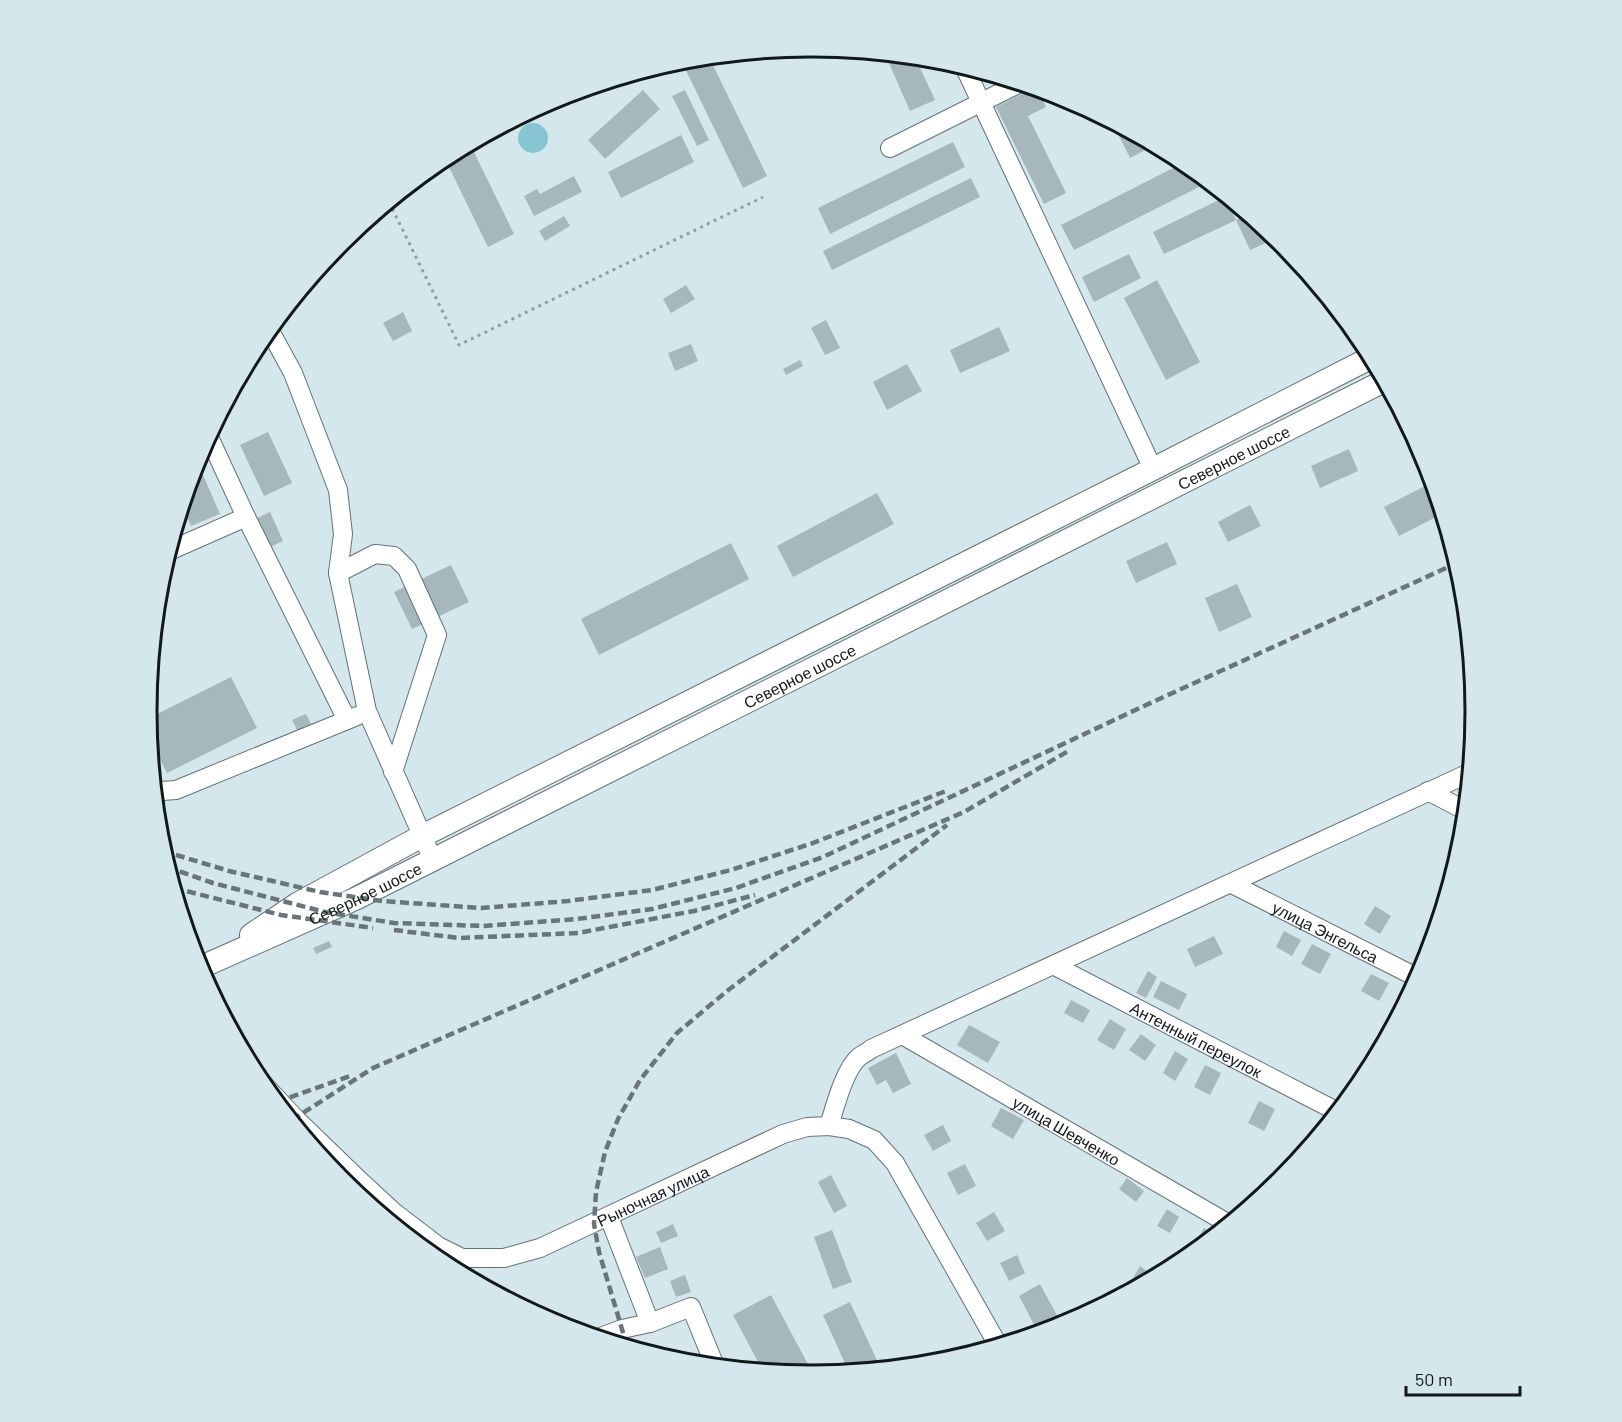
<svg xmlns="http://www.w3.org/2000/svg" width="1622" height="1422" font-family="Barlow,sans-serif">
<rect width="100%" height="100%" fill="#d4e7ec"/>
<path fill="#87c5d2" d="M518 138a15 15 0 1 1 30 0a15 15 0 1 1-30 0Z"/>
<path fill="#a6b8bc" d="M885,54L915,57L935,100L910,111Z
M709,57L767,176L743,188L681,60Z
M1034,88H1037L1046,107L1028,116L1066,193L1044,204L996,107Z
M643,90L660,109L605,159L588,140Z
M685,90L709,140L697,146L672,96Z
M1112,122L1155,145L1130,158Z
M681,135L694,162L621,198L608,172Z
M953,142L965,167L830,234L818,208Z
M470,144L514,234L488,247L444,157Z
M1185,162L1209,182L1074,250L1061,225Z
M574,176L582,192L534,216L524,196L537,189L540,194Z
M971,178L980,197L832,270L823,251Z
M1225,197L1236,220L1248,214L1277,238L1250,250L1236,220L1164,254L1153,232Z
M564,216L570,226L545,241L539,231Z
M1129,254L1141,278L1094,302L1082,277Z
M1157,280L1200,362L1166,380L1124,298Z
M686,285L695,299L671,313L663,299Z
M403,312L412,331L393,341L383,323Z
M826,320L840,348L825,355L811,328Z
M999,327L1010,351L960,373L950,350Z
M691,344L698,361L675,371L668,353Z
M800,360L803,366L786,375L783,369Z
M907,364L922,391L887,410L873,382Z
M1405,420L1416,440L1411,443L1401,422Z
M268,432L292,483L264,496L240,445Z
M1349,449L1358,471L1320,488L1311,466Z
M196,459L220,514L191,526L182,505Z
M1425,486L1440,515L1399,536L1384,507Z
M877,493L894,524L793,577L777,546Z
M1250,505L1261,526L1228,542L1218,522Z
M270,512L283,541L266,549L253,520Z
M1167,542L1177,564L1136,583L1126,561Z
M731,543L749,579L599,655L581,619Z
M451,565L469,602L412,629L394,592Z
M1237,584L1252,617L1219,632L1205,598Z
M231,677L257,728L167,773L149,738L147,719Z
M306,714L312,726L298,732L292,720Z
M1461,826L1464,827L1460,849L1451,845Z
M1375,906L1391,916L1380,934L1364,924Z
M1284,931L1301,940L1292,956L1276,947Z
M1214,936L1223,954L1195,967L1187,949Z
M329,941L332,947L316,954L313,948Z
M1312,944L1331,954L1320,974L1301,964Z
M1148,971L1157,977L1146,998L1136,993Z
M1371,974L1389,983L1379,1001L1361,991Z
M1161,981L1187,994L1179,1010L1153,997Z
M1407,994L1409,996L1400,1011L1399,1010Z
M1071,1000L1090,1010L1083,1023L1064,1013Z
M1110,1019L1126,1029L1114,1050L1097,1040Z
M969,1025L1000,1042L988,1063L957,1045Z
M1141,1034L1156,1045L1145,1061L1129,1050Z
M1175,1051L1188,1059L1175,1081L1163,1073Z
M896,1053L911,1084L893,1093L886,1080L877,1085L868,1068Z
M1374,1056L1376,1057L1366,1076L1364,1075Z
M1205,1065L1221,1073L1210,1095L1194,1087Z
M1259,1101L1275,1109L1264,1131L1248,1123Z
M1001,1108L1024,1120L1013,1139L991,1126Z
M943,1125L951,1141L933,1151L924,1135Z
M965,1164L976,1186L958,1195L947,1173Z
M831,1175L847,1206L834,1213L818,1182Z
M1127,1178L1144,1191L1136,1202L1119,1189Z
M1167,1209L1179,1217L1170,1233L1157,1226Z
M1239,1210L1241,1214L1229,1224L1225,1216Z
M994,1212L1005,1231L987,1241L976,1223Z
M673,1224L678,1236L661,1243L656,1232Z
M1204,1228L1215,1235L1201,1246L1195,1243Z
M832,1230L852,1282L833,1289L814,1237Z
M660,1247L668,1269L645,1278L636,1257Z
M1017,1255L1025,1273L1009,1281L1000,1263Z
M1140,1266L1155,1277L1140,1285L1132,1280Z
M685,1275L691,1292L676,1297L670,1281Z
M1040,1284L1060,1321L1038,1332L1019,1296Z
M771,1295L810,1368L798,1374L763,1371L733,1315Z
M850,1302L881,1369L849,1372L823,1315Z"/>
<g fill="none" stroke-linecap="round" stroke-linejoin="round">
<g stroke="#627377" stroke-width="20">
<g id="minor">
<path d="M964,66L1153,469"/>
<path d="M890,148L1020,83"/>
<path d="M269,329L293,373L338,490L343,534L338,573L367,711L433,860"/>
<path d="M208,435L246,517"/>
<path d="M169,551L246,517L347,720"/>
<path d="M338,573L375,554L394,556L407,569L437,635L393,772"/>
<path d="M154,788L162,791L176,790L357,716"/>
<path d="M1428,791L1466,811"/>
<path id="s1" d="M1232,884L1418,978"/>
<path id="s2" d="M1055,966L1338,1112"/>
<path id="s3" d="M904,1036L1229,1224"/>
<path id="s4" d="M256,1076L296,1119L356,1177L395,1213L438,1246L462,1258H504L540,1248L783,1134L807,1127L829,1126L849,1129L874,1140L895,1163L998,1345"/>
<path d="M829,1126C835,1107 844,1070 859,1057C863,1054 868,1052 871,1049L1469,773"/>
<path d="M609,1217L650,1323L691,1307L715,1366"/>
<path d="M598,1338L622,1329L650,1323"/>
</g>
</g>
<g stroke="#627377" stroke-width="24">
<g id="major">
<path d="M251,935L297,904L422,836L1153,469L1372,357"/>
<path id="s5" d="M199,968L357,898L1384,381"/>
</g>
</g>
<path stroke="#909fa3" stroke-width="3" stroke-dasharray="3 4.5" stroke-linecap="butt" d="M389,202L459,345L763,197"/>
<use href="#minor" stroke="#fff" stroke-width="18"/>
<use href="#major" stroke="#fff" stroke-width="22"/>
<path stroke="#697579" stroke-width="4.5" stroke-dasharray="9 4.5" stroke-linecap="butt" d="M163,851L229,871L320,892L382,901L481,908L568,901L652,890L731,870L813,843L946,791
M167,867L213,883L325,912L394,923L483,926L577,919L652,909L736,888L823,857L1144,706L1457,563
M174,888L281,915L373,928
M394,930L459,938L578,933L694,911L755,895
M277,1102L353,1075
M292,1120L373,1068L964,812L1070,750
M627,1346L599,1252L594,1224L596,1192L605,1152L618,1119L640,1080L677,1033L727,991L947,825"/>
</g>
<g text-anchor="middle" dominant-baseline="central" stroke-width="5" stroke-linejoin="round" paint-order="stroke">
<g font-size="16" fill="#12191b" stroke="#d4e7ec">
<text stroke="none"><textPath href="#s5" startOffset="1154">Северное шоссе</textPath></text>
<text stroke="none"><textPath href="#s5" startOffset="668">Северное шоссе</textPath></text>
<text stroke="none"><textPath href="#s5" startOffset="182">Северное шоссе</textPath></text>
<text stroke="none"><textPath href="#s1" startOffset="105">улица Энгельса</textPath></text>
<text stroke="none"><textPath href="#s2" startOffset="159">Антенный переулок</textPath></text>
<text stroke="none"><textPath href="#s3" startOffset="188">улица Шевченко</textPath></text>
<text stroke="none"><textPath href="#s4" startOffset="480">Рыночная улица</textPath></text>
</g>
</g>
<path d="M0 0H1622V1422H0ZM157 711a654 654 0 1 1 1308 0a654 654 0 1 1-1308 0Z" fill="#d4e7ec" fill-rule="evenodd"/>
<path fill="none" stroke="#12191b" stroke-width="3" d="M157 711a654 654 0 1 1 1308 0a654 654 0 1 1-1308 0Z"/>
<path d="M1406 1386v9h114v-9" fill="none" stroke="#12191b" stroke-width="3"/>
<text x="1415" y="1386" font-size="18" fill="#12191b" stroke="#d4e7ec" stroke-width="4.5" paint-order="stroke">50 m</text>
</svg>
